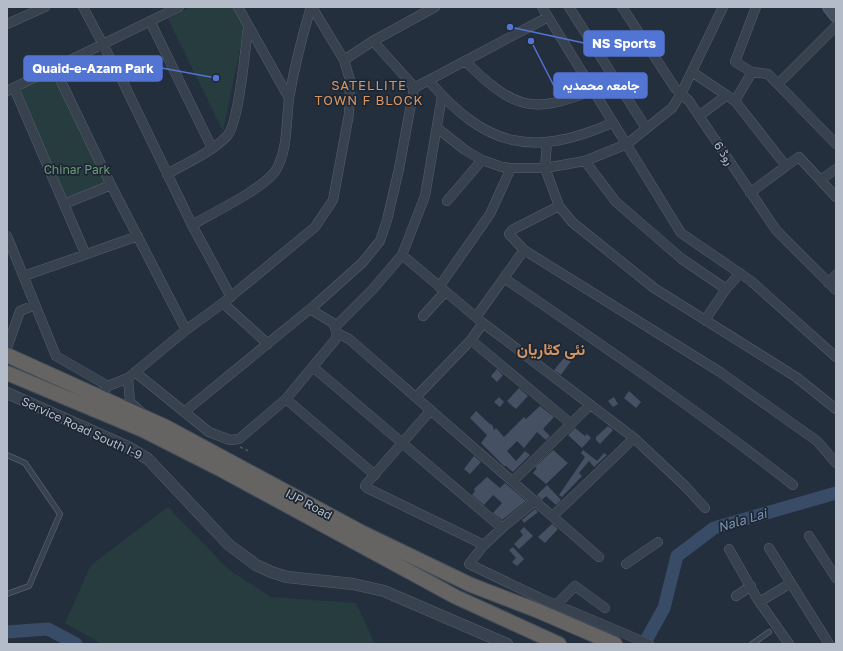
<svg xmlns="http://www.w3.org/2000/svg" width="843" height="651" font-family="'Golos Text',Vazirmatn,sans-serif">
<rect width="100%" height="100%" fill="#242f3e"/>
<path fill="#263c3f" d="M190,7H233L245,25L223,131L168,19Z
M54,74L108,182L66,198L19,88Z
M168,507L229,570L271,597L356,603L375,644H102L65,623L91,565Z"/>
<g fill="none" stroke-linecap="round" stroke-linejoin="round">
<path stroke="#394c67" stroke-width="13" d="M7,632L48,629L76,644
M644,644L664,608L677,556L714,528L836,493"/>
</g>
<path fill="#455162" d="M565,357L571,361L561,375L554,370Z
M497,369L503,375L497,382L491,376Z
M519,388L528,396L516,409L507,401Z
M629,391L641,402L636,408L624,398Z
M499,397L504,402L500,407L494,402Z
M614,397L618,404L613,407L608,401Z
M540,406L554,417L543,429L550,436L546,440L537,432L524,448L517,441L507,451L516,461L525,451L530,455L513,472L506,466H504L481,443L487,435L470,418L476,411L491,425L492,424L494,430L496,428L504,437L524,417L526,419Z
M608,426L613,430L600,444L596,440V437Z
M575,428L585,436L587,434L591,438L582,448L568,435Z
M553,450L568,463L546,484L533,473L537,468L535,467Z
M583,450L597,461L604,453L607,455L594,467L589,461L579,473L582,476L562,497L559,495L585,457L581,453Z
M474,456L481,462L470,474L464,469Z
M487,477L500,488L505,483L526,501L502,520L493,513L502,503L493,495L484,505L472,495L475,491L474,489Z
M547,485L561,500L556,505L546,496L542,500L537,495Z
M535,509L538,512L524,523L522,520Z
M552,524L558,529L545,543L538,537Z
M524,527L533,536L519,549L514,544L523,535L520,531Z
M513,547L524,559L517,566L512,562L516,558L509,550Z"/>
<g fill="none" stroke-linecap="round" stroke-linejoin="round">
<g stroke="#565f6c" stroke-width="6">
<path id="service" d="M7,455L25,463L60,514L29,586L7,594
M752,644L769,632"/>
</g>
<g stroke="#565f6c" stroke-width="10">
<path id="minor" d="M83,7L122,80L192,225L231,297
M238,7L289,98
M542,7L681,233L751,281L836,357
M569,7L646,128
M622,7L675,88L689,101L776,230L836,290
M756,7L735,62L752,72L768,74L836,144
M150,21L212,148
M7,24L45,7
M344,60L373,41L435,7
M466,62C512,107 531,116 593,90
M55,69L111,185L186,330
M692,72L735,101L786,166L799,157L836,197
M429,81C486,147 532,158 612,123
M778,84L836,26
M14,88L85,253
M414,88L548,17
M7,91L179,7
M442,96L425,196L402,255L483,323L634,438L686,487L705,508
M735,101L752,72
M699,116L727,95
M437,128L465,150L482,160L502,167L511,168H545L585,161L627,144L672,108L681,94L723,7
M547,142L545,168L559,206L572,222L654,288L796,377L836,409
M585,161L616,202L682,259L726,289
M167,174C187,163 212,152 227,136C239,124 245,49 248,28
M820,180L836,169
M750,193L786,166
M447,201L482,160
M64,204L111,185
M559,206L512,230L509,234L524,250L720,372L817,441L836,463
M192,225C212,213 264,189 276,170C288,150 286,122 289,99C294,68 302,37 311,7
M7,236L56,356L108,386
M24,276L138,236
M504,278C602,345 700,412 793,485
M828,283L836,275
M439,287L490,214L511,168
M223,303L268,344
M423,316L445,292
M476,317L524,250
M705,320L726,289L740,273
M335,327L373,289L402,255
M337,333L349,339L599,557
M471,340L570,423
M7,348L20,311L35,305
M313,367L502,528L484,545L367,488L365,486L367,483L431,410
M135,372L209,432L230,440L239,439L286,399L335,340L337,333L333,323L310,309
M128,378L130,402L141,412
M99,397L108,386L128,378L186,330L223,303L315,227L333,200L349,114L350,80L344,60L312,7
M416,397L471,340L483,323
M286,399L375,475
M184,412L315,305L362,263L380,241L387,220L399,169L414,88L409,81L373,41
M513,481L590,405
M554,515L634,438
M502,528L535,501
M809,536L836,578
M484,545L469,564L540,598L649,644
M769,548L829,644
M729,549L758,600L761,601L791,583
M626,564L658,542
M736,596L751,586
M758,600L789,644
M556,605L575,586L605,608"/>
</g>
<g stroke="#565f6c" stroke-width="12">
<path id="tertiary" d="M7,393L128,447L148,459L229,545L256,565L271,572L287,577L353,584L384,591L507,644"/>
</g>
<g stroke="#565f6c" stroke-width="14">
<path id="secondary" d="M829,7L836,16"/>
</g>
<g stroke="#434c59" stroke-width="16">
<path id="trunk" d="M7,355L166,427L361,532L471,585L536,610L615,644
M7,373L143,430L220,469L456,597L559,644"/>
</g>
<path stroke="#44595c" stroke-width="1.5" stroke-dasharray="3 3" stroke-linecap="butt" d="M240,447L251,452"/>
<use href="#service" stroke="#38414e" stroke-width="4.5"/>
<use href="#minor" stroke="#38414e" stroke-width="9"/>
<use href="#tertiary" stroke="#38414e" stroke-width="11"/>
<use href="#secondary" stroke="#465061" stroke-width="12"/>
<use href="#trunk" stroke="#656462" stroke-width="14"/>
</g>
<g text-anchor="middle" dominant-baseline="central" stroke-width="3.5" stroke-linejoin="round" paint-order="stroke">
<g font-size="12" fill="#b4bcc9" stroke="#1d2633">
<text transform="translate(724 153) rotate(56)">روڈ 6</text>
<text transform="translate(82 428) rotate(25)">Service Road South I-9</text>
<text transform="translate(309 504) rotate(28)">IJP Road</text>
</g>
<g font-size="12" fill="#6b9a76" stroke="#1d2633">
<text x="77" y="169">Chinar Park</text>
</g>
<g font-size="13" letter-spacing="1" fill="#d59563" stroke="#1d2633">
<text x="369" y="85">SATELLITE<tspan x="369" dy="15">TOWN F BLOCK</tspan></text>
</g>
<g font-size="13" font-style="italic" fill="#7c92b1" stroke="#1d2633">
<text transform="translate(742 520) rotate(-17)">Nala Lai</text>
</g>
<g font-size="16" font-weight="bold" fill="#d59563" stroke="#1d2633">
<text x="551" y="349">نئی کٹاریان</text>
</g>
</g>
<path fill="none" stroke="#5274d3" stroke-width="1.5" d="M510 27L584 43M216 78L162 68M531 41L554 86"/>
<g fill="#5274d3" stroke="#1d2633" stroke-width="1.5">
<circle cx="510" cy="27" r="4"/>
<circle cx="216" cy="78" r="4"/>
<circle cx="531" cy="41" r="4"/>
</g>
<g fill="#5274d3" stroke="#5274d3" stroke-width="1.5">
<rect x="584" y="31" width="80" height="25" rx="4"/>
<rect x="24" y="56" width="138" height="25" rx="4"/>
<rect x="554" y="73" width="93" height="25" rx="4"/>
</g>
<g font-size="13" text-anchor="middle" font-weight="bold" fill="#fff">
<text x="624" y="48">NS Sports</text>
<text x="93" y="73">Quaid-e-Azam Park</text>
<text x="601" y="90">جامعہ محمدیہ</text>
</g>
<rect width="843" height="651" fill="none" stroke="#b4bcc9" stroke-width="16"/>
</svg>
